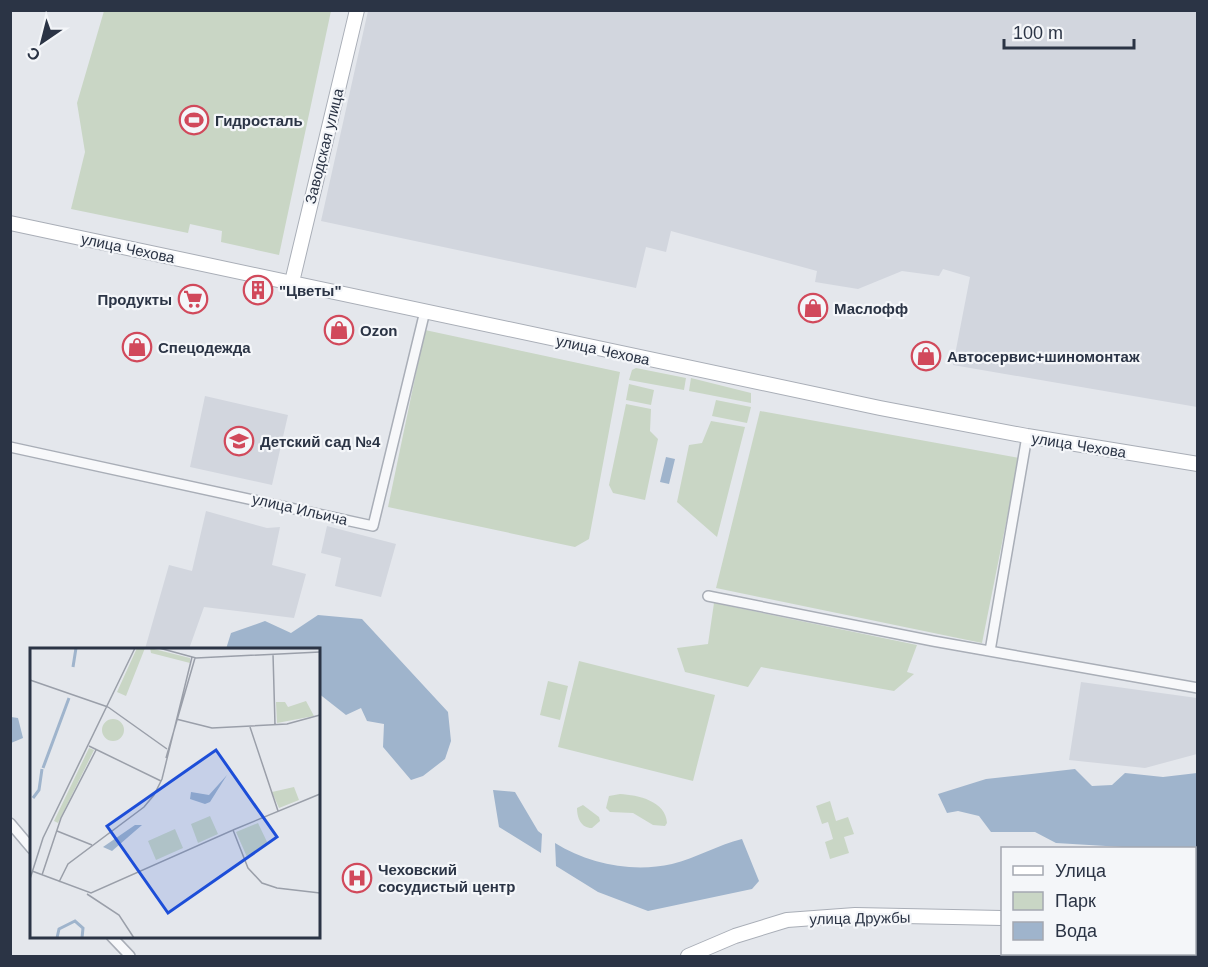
<svg xmlns="http://www.w3.org/2000/svg" width="1208" height="967" font-family="Arial,sans-serif">
<rect width="100%" height="100%" fill="#e4e7ec"/>
<path fill="#d2d6de" d="M368,11H1197V407L953,365L970,277L943,269L939,276L902,271L858,289L815,282L817,271L671,231L666,252L646,247L636,288L321,221Z
M205,396L288,415L272,485L190,467Z
M206,511L267,528L280,527L272,565L306,574L294,618L204,607L189,649H145L169,565L192,571Z
M327,526L396,544L381,597L335,586L341,558L321,553Z
M1081,682L1197,698V754L1145,768L1069,760Z"/>
<path fill="#c9d6c5" d="M104,11H331L279,255L221,242L222,231L190,224L188,233L71,209L85,152L77,103Z
M425,330L620,372L589,539L575,547L388,507Z
M636,368L686,378L684,390L629,380L632,370Z
M691,378L751,393V403L689,391Z
M629,384L654,390L651,405L626,400Z
M716,400L751,407L747,423L712,416Z
M626,404L651,409L650,431L658,439L645,500L613,493L609,485Z
M760,411L1019,458L982,643L716,588Z
M711,421L745,427L717,537L677,502L689,445L702,443Z
M714,603L917,645L907,672L914,674L894,691L761,667L748,687L685,672L677,648L708,644Z
M579,661L715,695L693,781L558,747Z
M548,681L568,686L560,720L540,715Z
M620,794C638,795 666,801 667,823L665,826L653,825L633,813L610,812L606,808L609,796Z
M830,801L836,821L848,817L854,834L844,837L849,853L830,859L825,842L833,839L828,822L822,824L816,806Z
M583,805L599,817L600,821L592,828C581,828 577,818 577,808Z"/>
<path fill="#9fb4cc" d="M666,457L675,459L669,484L660,482Z
M318,615L362,619L448,712L451,741L445,759L423,776L411,780L383,747L384,724L367,721L361,708L346,715L318,693V649H226L231,633L265,621L291,633Z
M11,717L18,718L23,738L11,743Z
M1075,769L1092,786L1112,785L1125,773L1163,777L1197,773V852H1195L1194,848H1139L1056,843L1035,832H991L979,816L958,811L947,813L938,794L986,779Z
M493,790L515,792L538,831L542,834L541,853L499,827Z
M742,839L759,881L752,889L648,911L598,892L556,866L555,843C588,864 633,873 672,864C696,858 718,845 742,839Z"/>
<g fill="none" stroke-linecap="round" stroke-linejoin="round">
<g stroke="#a9aeb7" stroke-width="12">
<path id="street" d="M10,447L373,526L425,311
M708,596L933,641L1198,688
M990,651L1027,436
M10,823L32,849
M111,936L130,956"/>
</g>
<g stroke="#a9aeb7" stroke-width="16">
<path id="secondary" d="M10,223L880,408L1027,436L1198,464
M292,282L357,10
M1194,916H1198
M688,956L735,936L787,920L855,915L1002,918"/>
</g>
<use href="#street" stroke="#f7f8fa" stroke-width="9"/>
<use href="#secondary" stroke="#fff" stroke-width="14"/>
</g>
<defs>
<g id="stadium-ring" transform="scale(1.5)"><circle r="9.5" fill="#f4f6f9" stroke="#d1495b" stroke-width="1.5"/><path d="M0-5a6.5 5 0 1 0 0 10a6.5 5 0 1 0 0-10ZM-3.5-1.8h7v3.6h-7Z" fill="#d1495b"/></g>
<g id="building-ring" transform="scale(1.5)"><circle r="9.5" fill="#f4f6f9" stroke="#d1495b" stroke-width="1.5"/><path d="M-4-6H4V6H1V3H-1V6H-4ZM-2.5-4.3h1.7v1.8h-1.7ZM.8-4.3h1.7v1.8H.8ZM-2.5-1h1.7V.8h-1.7ZM.8-1h1.7V.8H.8Z" fill="#d1495b"/></g>
<g id="supermarket-ring" transform="scale(1.5)"><circle r="9.5" fill="#f4f6f9" stroke="#d1495b" stroke-width="1.5"/><path d="M-6-5.5h2.5l.6 2H6L4.5 2H-2.5L-4.4-4H-6ZM-1.5 3.2a1.3 1.3 0 1 0 .1 0ZM3 3.2a1.3 1.3 0 1 0 .1 0Z" fill="#d1495b"/></g>
<g id="shop-ring" transform="scale(1.5)"><circle r="9.5" fill="#f4f6f9" stroke="#d1495b" stroke-width="1.5"/><path d="M-5-2.5h2.3a2.7 3.5 0 0 1 5.4 0H5L5.5 6h-11ZM-1.5-2.5h3a1.5 2.3 0 0 0-3 0Z" fill="#d1495b"/></g>
<g id="school-ring" transform="scale(1.5)"><circle r="9.5" fill="#f4f6f9" stroke="#d1495b" stroke-width="1.5"/><path d="M0-5L7-2L0 1L-7-2ZM-4 1L0 2.5L4 1V4Q0 6-4 4Z" fill="#d1495b"/></g>
<g id="hospital-ring" transform="scale(1.5)"><circle r="9.5" fill="#f4f6f9" stroke="#d1495b" stroke-width="1.5"/><path d="M-5-5h3v3.5h4V-5h3V5h-3V1.5h-4V5h-3Z" fill="#d1495b"/></g>
</defs>
<g fill-rule="evenodd">
<use href="#stadium-ring" x="194" y="120"/>
<use href="#building-ring" x="258" y="290"/>
<use href="#supermarket-ring" x="193" y="299"/>
<use href="#shop-ring" x="813" y="308"/>
<use href="#shop-ring" x="339" y="330"/>
<use href="#shop-ring" x="137" y="347"/>
<use href="#shop-ring" x="926" y="356"/>
<use href="#school-ring" x="239" y="441"/>
<use href="#hospital-ring" x="357" y="878"/>
</g>
<g text-anchor="middle" dominant-baseline="central" stroke-width="4.5" stroke-linejoin="round" paint-order="stroke">
<g font-size="15" font-weight="bold" fill="#2b3445" stroke="#f4f6f9" text-anchor="start">
<text x="215" y="120">Гидросталь</text>
<text x="279" y="290">"Цветы"</text>
<text x="172" y="299" text-anchor="end">Продукты</text>
<text x="834" y="308">Маслофф</text>
<text x="360" y="330">Ozon</text>
<text x="158" y="347">Спецодежда</text>
<text x="947" y="356">Автосервис+шиномонтаж</text>
<text x="260" y="441">Детский сад №4</text>
<text x="378" y="869">Чеховский<tspan x="378" dy="17">сосудистый центр</tspan></text>
</g>
<g font-size="15" fill="#2b3445" stroke="#f4f6f9">
<text transform="translate(324 146) rotate(-76)">Заводская улица</text>
<text transform="translate(128 248) rotate(12)">улица Чехова</text>
<text transform="translate(603 350) rotate(12)">улица Чехова</text>
<text transform="translate(1079 445) rotate(9)">улица Чехова</text>
<text transform="translate(300 509) rotate(13)">улица Ильича</text>
<text transform="translate(860 918) rotate(-1)">улица Дружбы</text>
</g>
</g>
<g transform="translate(30 648)">
<rect width="290" height="290" fill="#e4e7ec"/>
<path d="M107,0H115L96,48L87,44ZM120,0L160,10V15L121,5ZM276,53L284,68L247,75L246,54H255L258,59ZM72 82a11 11 0 1 1 22 0a11 11 0 1 1-22 0ZM59,100L64,102L28,175L24,173ZM264,139L269,152L249,160L242,144ZM180,168L188,186L168,195L161,176ZM228,175L238,196L217,209L206,184ZM145,181L153,200L126,212L118,193Z" fill="#c9d6c5"/>
<path d="M197,127L180,154L175,156L160,151L161,144L179,147ZM105,177H112L82,203L73,199Z" fill="#9fb4cc"/>
<path fill="none" stroke="#9fb4cc" stroke-width="3" d="M43,19L46,0M13,120L39,50M3,150L9,142L12,121M27,290L29,281L45,273L53,280L52,290"/>
<path fill="none" stroke="#9a9fa9" stroke-width="1.5" d="M129,0L166,10L290,4M243,6L245,77M0,32L78,59M78,59L137,101M146,71L182,80L257,76L290,67M220,79L248,163M59,98L131,133M136,110L165,10M203,182L290,146M27,183L62,197M2,223L61,245L203,182L218,220L232,235L247,240L290,245M12,227L31,170L66,102M0,231L13,190L105,0M29,234L38,216L114,159L124,147L132,131L162,9M57,246L89,267L104,290"/>
<path fill="#1d4ed8" fill-opacity="0.15" stroke="#1d4ed8" stroke-width="3" d="M186,102L247,189L138,265L77,178Z"/>
<rect width="290" height="290" fill="none" stroke="#2b3445" stroke-width="3"/>
</g>
<rect width="1208" height="967" fill="none" stroke="#2b3445" stroke-width="24"/>
<rect x="1001" y="847" width="195" height="108" fill="#f4f6f9" stroke="#a4a8b1" stroke-width="1.5"/>
<rect x="1013" y="866" width="30" height="9" fill="#ffffff" stroke="#a4a8b1" stroke-width="1.5"/>
<text x="1055" y="877" font-size="18" fill="#2b3445">Улица</text>
<rect x="1013" y="892" width="30" height="18" fill="#c9d6c5" stroke="#a4a8b1" stroke-width="1.5"/>
<text x="1055" y="907" font-size="18" fill="#2b3445">Парк</text>
<rect x="1013" y="922" width="30" height="18" fill="#9fb4cc" stroke="#a4a8b1" stroke-width="1.5"/>
<text x="1055" y="937" font-size="18" fill="#2b3445">Вода</text>
<g transform="translate(42 42) rotate(215)" stroke="#f4f6f9" stroke-width="4.5" paint-order="stroke">
<path d="M0-4.5L10 22L0 15L-10 22Z" fill="#2b3445"/>
<text y="-9" font-size="16" font-weight="bold" text-anchor="middle" fill="#2b3445">С</text>
</g>
<path d="M1004 39v9h130v-9" fill="none" stroke="#2b3445" stroke-width="3"/>
<text x="1013" y="39" font-size="18" fill="#2b3445" stroke="#f4f6f9" stroke-width="4.5" paint-order="stroke">100 m</text>
</svg>
